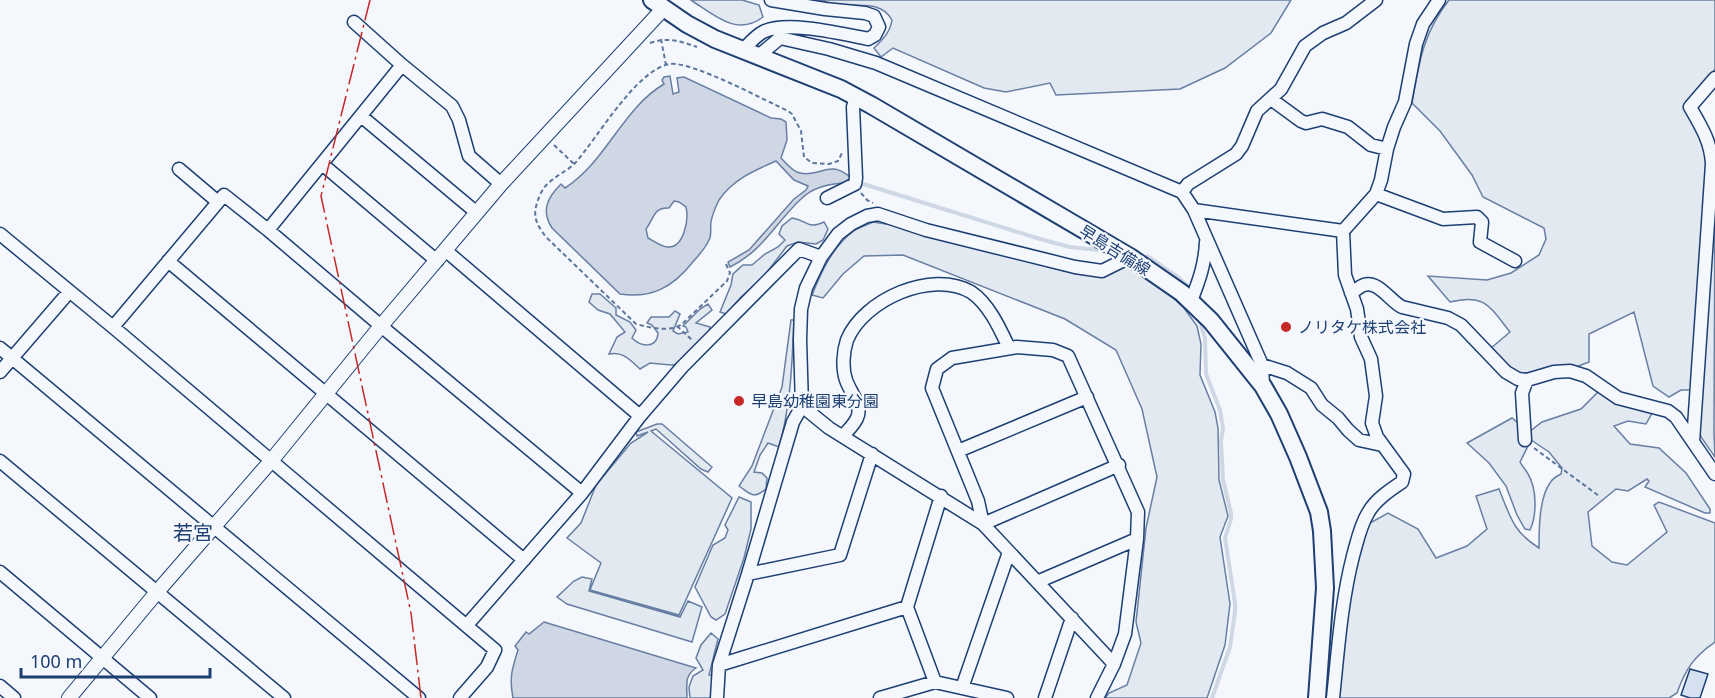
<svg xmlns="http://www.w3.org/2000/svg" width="1715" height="698" font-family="'Noto Sans','Noto Sans JP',sans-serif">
<rect width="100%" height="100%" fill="#f4f7fb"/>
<path fill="#e3e9f0" stroke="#687fa3" stroke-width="1.5" d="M691,0H742L759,5L763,17C737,37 714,15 691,0Z
M816,0H1291L1271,33L1225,68L1180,89L1056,95L1050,83L1006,92L984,88L893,48L881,57L874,48C882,40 890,33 892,20C881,0 859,7 840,5C832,4 824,1 816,0Z
M1449,0H1715V69L1685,107L1698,130L1708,159L1691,390H1681L1669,397L1653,386L1634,312L1589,334V362L1576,367L1552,368L1521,374L1508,369L1490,349L1510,332C1490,307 1485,293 1450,302L1428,276L1487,280L1511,273L1539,255L1546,239L1544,228L1483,197L1472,175L1440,131L1412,103C1419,63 1423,33 1449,0Z
M1715,195L1714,433L1715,457L1701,437L1699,429Z
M792,218C807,220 807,230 824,222L828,229L823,240L816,244L798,242L787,246L764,276L741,297L726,314L720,312L731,285L733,274L743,265H752L765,254L778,247L785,240L779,234L782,226Z
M873,222L899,226L1076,274L1105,276L1125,265L1167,292L1184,308L1197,326L1201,344L1200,375L1215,412L1218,428L1219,480L1228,516L1220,537L1230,604L1225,645L1207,698H1105L1109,693L1127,685L1141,643L1136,622L1146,528L1157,477L1142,409L1116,350L1065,319L903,255L864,256L843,274L823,298L812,295C822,270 833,246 855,230C860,227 867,225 873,222Z
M592,294H600L616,308V315L630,322L636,330L632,338C641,347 657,349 658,333L652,325L647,323L651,317H669L675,311L680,314L673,331L678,334L688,332L686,327L683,326L700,309L708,304L712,310L696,323L710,327L708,336L680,364L671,365L650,363L640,369C630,360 623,351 609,354L617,337L625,332L610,314L598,310L589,302Z
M791,320H794C792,363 791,405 779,447L768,443L760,455L754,472L762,473L767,478L766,489C753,499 752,495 739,486L752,466L782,387Z
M1598,392L1625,406L1651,411V415L1646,424L1628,421L1614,426L1630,444L1659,448L1686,473L1710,509V513H1705L1645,487L1649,481L1647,479L1628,491L1616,489L1588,512L1592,546L1612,562L1627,565L1667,532L1654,505L1659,502L1715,523V642C1694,656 1685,670 1677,693L1669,698H1338L1346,612L1364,534L1370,523L1388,513L1418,529L1436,558L1467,546L1487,529L1476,496L1499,489C1510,516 1513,532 1539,548C1539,530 1539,498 1550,483C1552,479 1557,476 1561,474L1562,468L1549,452L1531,440L1520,462C1522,466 1526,470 1528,474C1537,489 1537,515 1530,530L1525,529L1517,515L1506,486L1489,463L1467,443L1512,418L1529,432L1542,422L1581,409Z
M657,424H662L712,467L708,472L701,469L656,429L651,431L732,498L679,615L590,590L601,563L567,538L581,523L596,485L631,443L648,432L637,436L636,432Z
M739,497L751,502V529L744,558L725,614L716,620L711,617L695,587L713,545L725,538L728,530L725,525Z
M582,577L592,579L589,591L680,617L688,601L702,607L692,642L567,604L557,597L574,581Z
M711,633L718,639L709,675H715L713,698H690L689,687L693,676L703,670L696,658L701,645Z"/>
<path fill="#cfd7e4" stroke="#687fa3" stroke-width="1.5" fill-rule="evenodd" d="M670,76L673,94L679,92L677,78L684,77L771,118L781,119L786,122L787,140L781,158C786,163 793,172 800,173C821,178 829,158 851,178L849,183C832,183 814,186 801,199C776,222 763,251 730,267L728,262L749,250L794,199L806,190L808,186L794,180L776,161C755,170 732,180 719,200C716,206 712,216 711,222C710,228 712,235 709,240C705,249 698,256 692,263C673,287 651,299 620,294L552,228C541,211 547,198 561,184L565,188C606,162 622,109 664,84L662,80L664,77ZM674,201L679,202L686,207C689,219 684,249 667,247C660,246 654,241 648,238L646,229C654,219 653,207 669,208Z
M544,622L696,668C684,676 687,685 687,698H513C509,678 512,669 518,650L515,646L526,632L529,634Z"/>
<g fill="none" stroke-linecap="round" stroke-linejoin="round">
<path stroke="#cfd7e4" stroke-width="4" d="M857,182L1040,239L1070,247L1098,250
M1147,256L1179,278L1190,288
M1199,319L1205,338L1206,374L1220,410L1223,429L1221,441L1223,480L1231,513V519L1225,538L1235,603V612L1230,647L1212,698"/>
</g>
<path fill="#d5e0f0" stroke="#1d3f73" stroke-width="1.5" d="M1690,669L1708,674L1700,698H1690L1681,695Z"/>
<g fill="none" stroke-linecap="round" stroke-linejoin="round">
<g stroke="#1d3f73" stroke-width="15">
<path id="minor" d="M354,22L402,65
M742,51C748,45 755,36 763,32C785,20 843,34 868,39L875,35L879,27L874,16L865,13L825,9L771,0
M757,57L780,38L829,49L876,63L1182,192L1194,210L1262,365L1263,386
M1271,99L1301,121L1306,123L1322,119L1348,127L1371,145L1387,149
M361,116L477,213
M322,164L437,261
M179,169L218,202
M1182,192L1188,184L1236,154L1242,146L1257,111L1281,89L1305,46L1323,33L1346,23L1376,0
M1376,194L1381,180L1387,149L1394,127L1405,102L1416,44L1423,24L1439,0
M827,198L855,184L856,178L853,107L856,97
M1194,210L1343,231L1345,275L1357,309L1361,337L1371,359L1376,396L1372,423L1377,437L1404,474L1402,482C1390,490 1375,500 1368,513C1360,526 1357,542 1353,556C1341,603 1338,651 1333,698
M268,230L402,65L452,106L459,120L469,156L501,184
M1343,231L1376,194L1443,219L1477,217L1482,222L1480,242L1515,261
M0,234L113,327L495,650L487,667L460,698
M445,250L640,416
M168,261L524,560
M1351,293C1355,291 1360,286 1364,285C1378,280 1391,302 1402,307L1448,318L1461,325L1506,372L1518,379L1527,380L1554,372L1570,371L1586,376L1618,398L1668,411L1676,417L1715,474
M1191,301C1199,281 1205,264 1206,242
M113,327L224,195L268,230L387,331L582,493
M0,348L419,698
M1262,365L1287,373L1311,388L1322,405L1338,418L1348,430L1359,440L1382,445
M0,372L69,292
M802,406L829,428L983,524L1114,664
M843,436C847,431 854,425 857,418C863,406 850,392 846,380C842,368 843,352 847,340C863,300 932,269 971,292C989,304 1000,329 1009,348
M1525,440L1522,393L1527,380
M1693,442L1712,164C1711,142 1701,126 1690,107L1715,78
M958,451L1087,397
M0,461L284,698
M983,524L978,501L932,388L937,369L952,358L1017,347L1053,350L1068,356L1138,512L1137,539L1125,634L1114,664L1097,698
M983,524L1119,465
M0,572L150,698
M748,574L840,555L872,454
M1037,582L1137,539
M467,625L582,493L640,416L682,367L799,249L821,257
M719,665L907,607
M935,682L907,607L941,496
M0,686L14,698
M962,688L1009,552
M717,698L719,665L748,574L793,422L802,406L800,340L801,309L806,288L821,257L838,234L851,224L867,216L878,214L926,230L1075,267L1102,271L1130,257
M880,698L935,682L1007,698
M1045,698L1072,618"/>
</g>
<g stroke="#1d3f73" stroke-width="16">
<path id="tertiary" d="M69,698L157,592L271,461L381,326L501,184L664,8"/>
</g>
<g stroke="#1d3f73" stroke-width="20">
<path id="secondary" d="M652,0L687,24L715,39L841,89L871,105L1130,257L1182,293L1211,321L1263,386L1279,414L1298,457L1319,512L1322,531L1325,588L1317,698"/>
</g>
<path stroke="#5e769c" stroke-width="2" stroke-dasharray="4.5 3" stroke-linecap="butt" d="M661,39L666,65
M650,43C668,37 680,41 697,47
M554,145L574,164
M861,193L867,200L873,203
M726,264L730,273L727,281L681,325C666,332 652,328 636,324L546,237C534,221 532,214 540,195C548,177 564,175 576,162C598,137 637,69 670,64C692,61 764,100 788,111L792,114L801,131L804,157L812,163L829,164L838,161L842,153
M677,326L693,341
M1534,448L1599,496"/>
<use href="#minor" stroke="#f4f7fb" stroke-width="12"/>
<use href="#tertiary" stroke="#f4f7fb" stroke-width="14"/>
<use href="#secondary" stroke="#f4f7fb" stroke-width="16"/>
<path stroke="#c62828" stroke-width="1.5" stroke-dasharray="21 4.5 3 4.5" stroke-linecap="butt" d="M370,0L321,196L411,613L421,698"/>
</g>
<g fill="#c62828" stroke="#f4f7fb" stroke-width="2">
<circle cx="1286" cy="327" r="6"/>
<circle cx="739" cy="401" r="6"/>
</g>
<g text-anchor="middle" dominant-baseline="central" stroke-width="4.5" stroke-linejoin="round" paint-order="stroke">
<g font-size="16" fill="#1d3f73" stroke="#f4f7fb">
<text transform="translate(1115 250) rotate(32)">早島吉備線</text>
</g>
<g font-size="16" fill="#1d3f73" stroke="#f4f7fb" text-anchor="start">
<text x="1298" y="327">ノリタケ株式会社</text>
<text x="751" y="401">早島幼稚園東分園</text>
</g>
<g font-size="20" fill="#1d3f73" stroke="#f4f7fb">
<text x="193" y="532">若宮</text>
</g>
</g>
<path d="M21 668v9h189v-9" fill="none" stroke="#1d3f73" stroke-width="3"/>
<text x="30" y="668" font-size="18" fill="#1d3f73" stroke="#f4f7fb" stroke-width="4.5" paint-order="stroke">100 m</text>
</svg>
